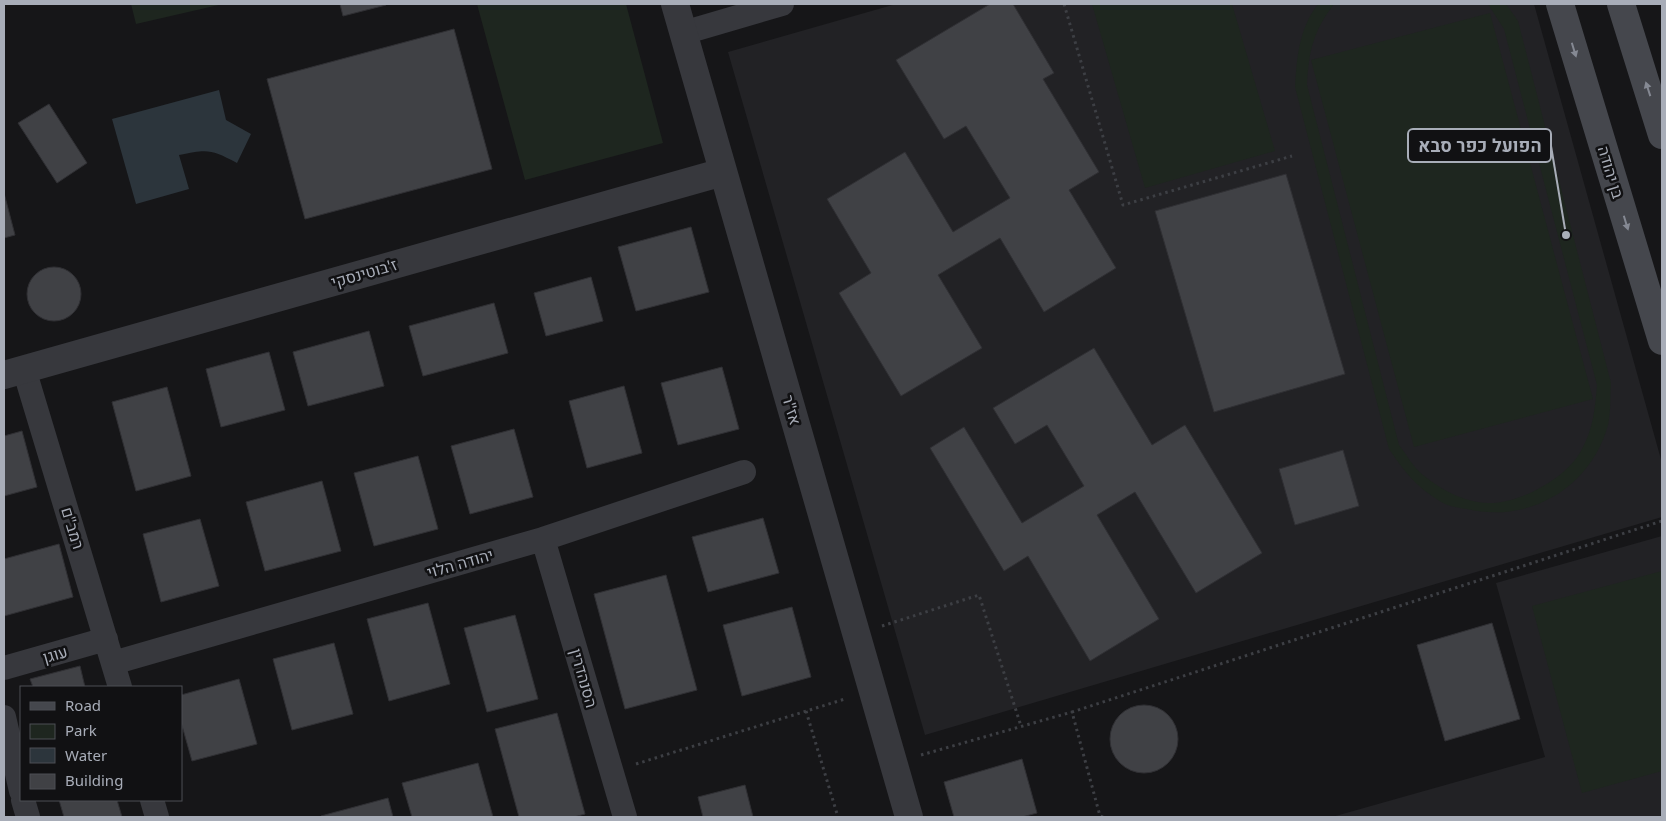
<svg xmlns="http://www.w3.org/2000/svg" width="1666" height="821" font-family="'Noto Sans',Heebo,sans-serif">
<rect width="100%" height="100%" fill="#161618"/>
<path fill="#222225" d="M896,4H1534L1662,463V517L925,735L728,52Z
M1662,536V817H1332L1545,757L1496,583Z"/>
<path fill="#1e261f" d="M131,4H223L136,24Z
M477,4H626L663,143L525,180Z
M1092,4H1232L1275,151L1145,188Z
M1318,4H1334C1313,32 1309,50 1307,85L1399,445C1406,454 1413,467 1423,475C1440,489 1465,503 1488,503C1520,504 1566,478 1581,451C1593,430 1595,409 1597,385L1504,29L1488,4H1506L1518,21L1611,383C1610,396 1611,412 1608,425C1591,487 1530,524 1467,509C1460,508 1452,507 1445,504C1418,489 1406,474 1389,449L1295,87C1297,56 1299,29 1318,4Z
M1490,13L1593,399L1414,447L1311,60Z
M1662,571V771L1582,793L1532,606Z"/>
<path fill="#2c353c" d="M219,90L226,120L251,134L237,163C211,149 208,149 179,155L189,189L136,204L112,119Z"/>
<path fill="#404145" stroke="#303034" d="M340,4H386V5L343,16Z
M990,4H1013L1054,73L1043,79L1099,172L1069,190L1116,268L1044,312L1000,238L938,275L982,348L901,396L839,293L871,273L827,199L905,152L953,232L1010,198L966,126L944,139L896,60Z
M454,29L492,169L305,219L267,79Z
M49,104L87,163L57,183L18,123Z
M1286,174L1345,374L1214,412L1155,211Z
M4,193L15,235L4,238Z
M691,227L709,292L636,311L618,247Z
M27 294a27 27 0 1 1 54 0a27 27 0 1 1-54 0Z
M591,277L603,321L546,336L534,293Z
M494,303L508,353L423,376L409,326Z
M369,331L384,386L308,406L293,352Z
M1094,348L1152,445L1185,425L1262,553L1196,593L1135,492L1097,515L1159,619L1090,661L1028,556L1004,571L930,448L964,427L1022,523L1084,486L1047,425L1015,444L993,408Z
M269,352L285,410L221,427L206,369Z
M722,367L739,429L678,445L661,383Z
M624,386L642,453L587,468L569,401Z
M167,387L191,476L136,491L112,402Z
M514,429L533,497L470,514L451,446Z
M22,431L37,487L4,496V436Z
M1343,450L1359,506L1295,525L1279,469Z
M418,456L438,529L374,546L354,473Z
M322,481L341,551L265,571L246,502Z
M763,518L779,573L708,592L692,537Z
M200,519L219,586L161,602L143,534Z
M59,544L73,597L4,616V559Z
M666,575L697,690L625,709L594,594Z
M428,603L450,684L389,701L367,619Z
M792,607L811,677L742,696L723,625Z
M515,615L538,699L487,712L464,628Z
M1492,623L1520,719L1445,741L1417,645Z
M334,643L353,714L292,730L273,659Z
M80,666L85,687H33L30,679Z
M239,679L257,744L192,761L181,722V695Z
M1110 739a34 34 0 1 1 68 0a34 34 0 1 1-68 0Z
M557,713L585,814L574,817H519L495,729Z
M1022,759L1037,813L1022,817H954L944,782Z
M478,763L493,817H412L402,783Z
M745,785L753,817H703L698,797Z
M388,798L393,817H321V816Z
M59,800H117L122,817H64Z"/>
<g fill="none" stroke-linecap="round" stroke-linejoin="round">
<path stroke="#3d3f44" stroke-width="3" stroke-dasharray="2.5 4" stroke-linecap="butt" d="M1064,4L1123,205L1292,156
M882,626L979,595L1021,726
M806,711L838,817
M921,755L1072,712
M636,764L845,699
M1103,817L1100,816L1072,712L1662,521"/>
<path stroke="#37383d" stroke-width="24" d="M683,33L782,4
M24,369L120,687
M543,539L625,817
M113,663L543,539L744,472
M4,668L106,639
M4,717L21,791
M23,800L28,817
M152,800L157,817"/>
<path stroke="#37383d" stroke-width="28" d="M675,4L909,817
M4,375L723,172"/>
<path stroke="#45474d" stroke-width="28" d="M1560,4L1662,341
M1621,4L1662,135"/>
</g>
<defs><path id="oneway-solid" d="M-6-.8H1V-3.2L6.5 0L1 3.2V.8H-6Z" transform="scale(1.25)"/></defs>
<g fill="#858993">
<use href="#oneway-solid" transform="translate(1574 50) rotate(73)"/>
<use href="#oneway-solid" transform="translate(1648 89) rotate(-108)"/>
<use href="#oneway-solid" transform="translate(1626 223) rotate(73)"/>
</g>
<g text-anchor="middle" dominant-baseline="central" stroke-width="5" stroke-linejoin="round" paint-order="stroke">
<g font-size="16" fill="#a8adb8" stroke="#111113">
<text transform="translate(1611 172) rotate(73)">בן יהודה</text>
<text transform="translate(364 273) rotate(-16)">ז'בוטינסקי</text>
<text transform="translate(792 410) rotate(74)">אז"ר</text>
<text transform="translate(73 528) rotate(73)">רמב"ם</text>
<text transform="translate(460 563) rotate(-16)">יהודה הלוי</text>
<text transform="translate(55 654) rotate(-16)">עוגן</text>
<text transform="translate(584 678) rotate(74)">הסנהדרין</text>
</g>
</g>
<path fill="none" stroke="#a8adb8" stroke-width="2" d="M1566 235L1551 146"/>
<circle fill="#a8adb8" stroke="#111113" stroke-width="2" cx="1566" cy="235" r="5"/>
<rect fill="#111113" stroke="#a8adb8" stroke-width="2" x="1408" y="129" width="143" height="33" rx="5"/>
<g font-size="18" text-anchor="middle" font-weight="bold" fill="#a8adb8">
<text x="1480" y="152">הפועל כפר סבא</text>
</g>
<rect width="1666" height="821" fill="none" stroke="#a8adb8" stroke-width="10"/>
<rect x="20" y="686" width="162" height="115" fill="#111113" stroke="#4d4f55"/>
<rect x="30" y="702" width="25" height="8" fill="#45474d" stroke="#4d4f55"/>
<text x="65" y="711" font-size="15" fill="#a8adb8">Road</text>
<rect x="30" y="724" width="25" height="15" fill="#1e261f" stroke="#4d4f55"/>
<text x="65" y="736" font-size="15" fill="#a8adb8">Park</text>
<rect x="30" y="748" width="25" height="15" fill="#2c353c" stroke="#4d4f55"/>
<text x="65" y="761" font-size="15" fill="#a8adb8">Water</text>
<rect x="30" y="774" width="25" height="15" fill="#404145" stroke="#4d4f55"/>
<text x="65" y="786" font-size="15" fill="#a8adb8">Building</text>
</svg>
